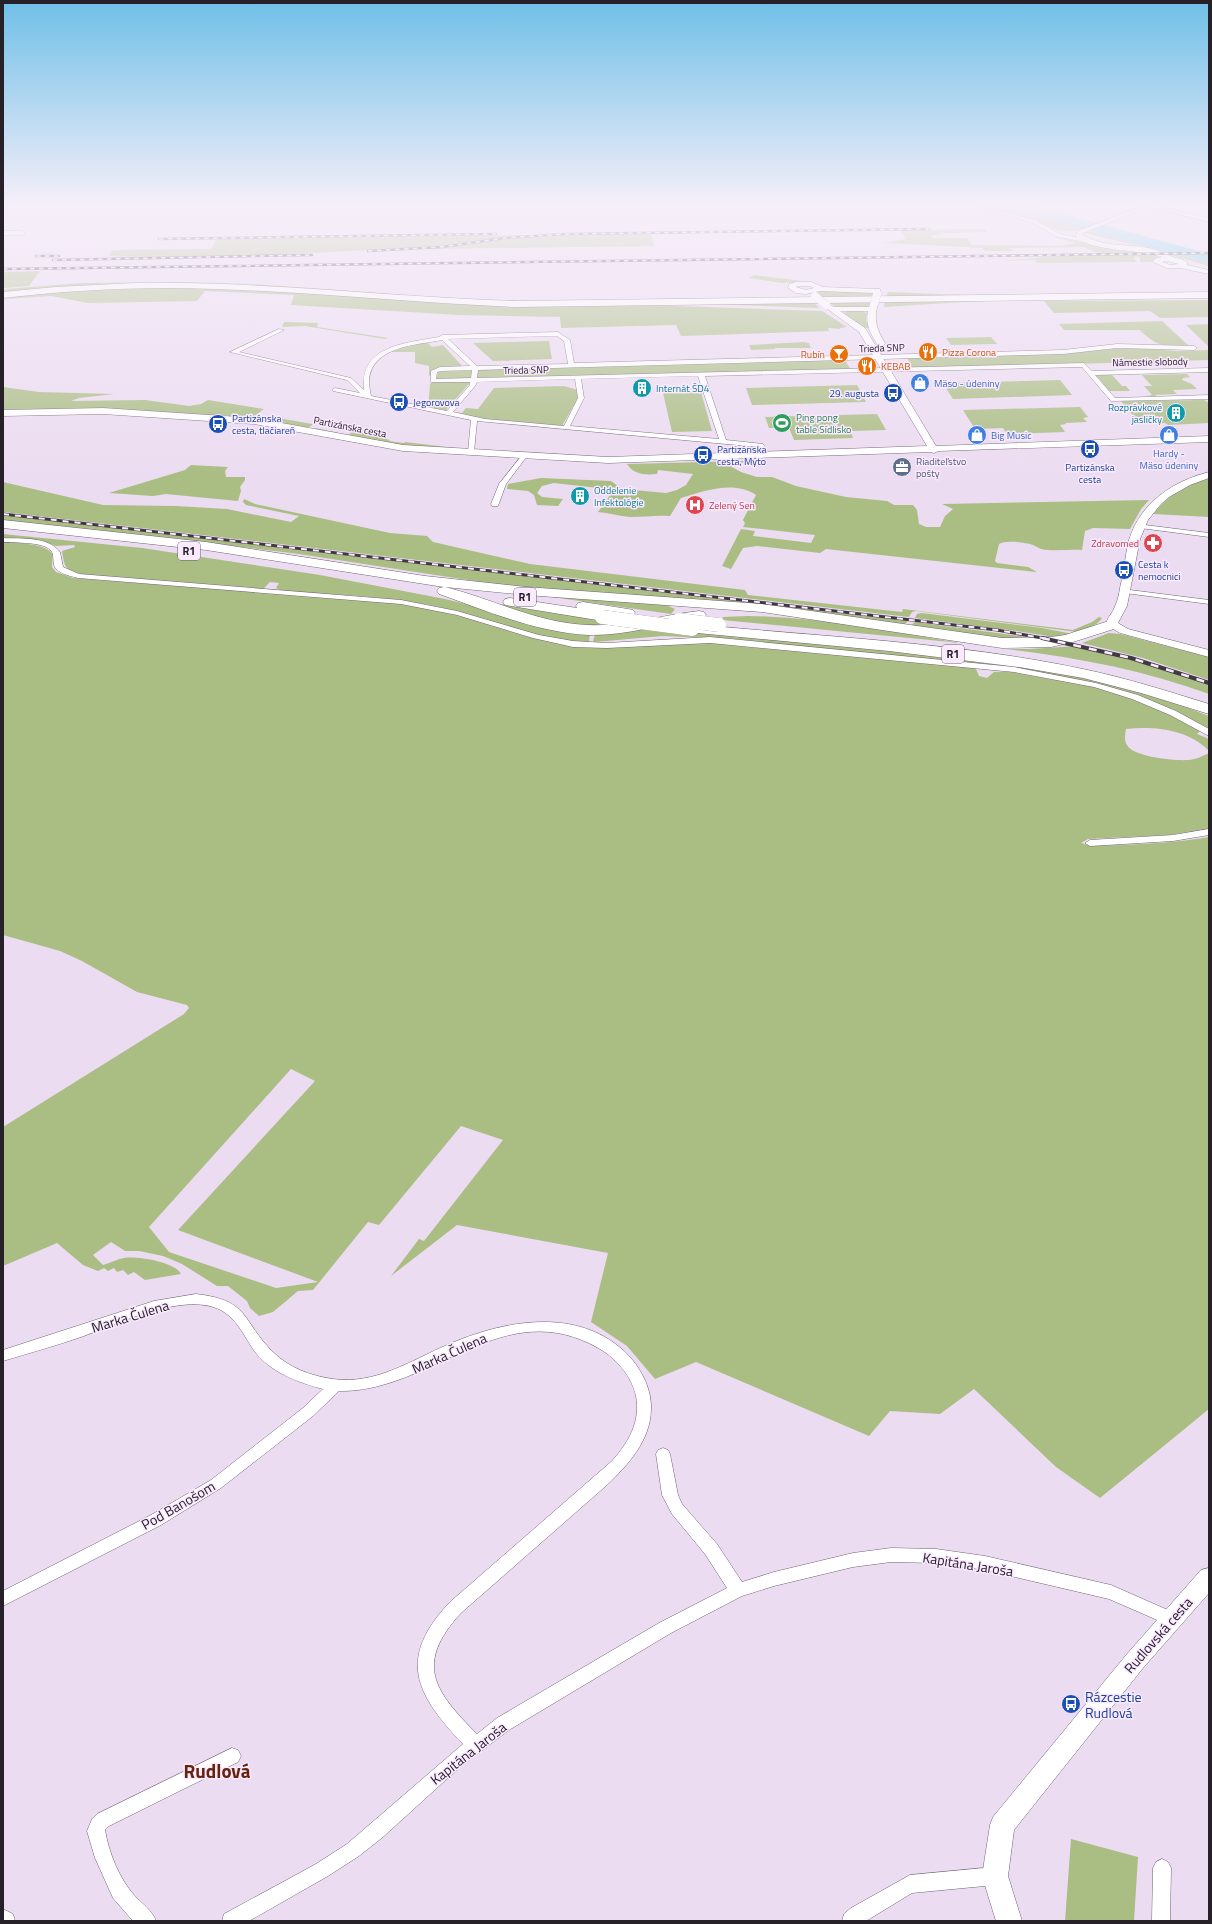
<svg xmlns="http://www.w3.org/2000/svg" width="1212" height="1924" font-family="'Titillium Web',sans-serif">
<rect width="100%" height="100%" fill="#ecdcf1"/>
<path fill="#aabd83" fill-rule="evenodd" d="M984,206H997L1082,229C1062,236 1047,225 1029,219C1014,214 999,210 984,206Z
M1029,206H1037L1209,254Z
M985,229L988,232L944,233L931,236L932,238H967L971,245L1060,246L1076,243L1054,237H1057L1089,244L1080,242L1125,249L1128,252H1133L1132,250L1157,255L1159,257L1151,262H1140V258L1138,256L1133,257L1137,262L1037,263L1035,260L1001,261L1058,256L1140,255C1126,248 1098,259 1085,247L1010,248L1012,251H984L983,248L884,243L906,239L900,230Z
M1089,231L1209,263V266L1147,248L1085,233Z
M651,233L654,246L423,249L533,236Z
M528,235L437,246L281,255L144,257L109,256L112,250L211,249L217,239Z
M40,271L29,286L3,288V272Z
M754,275L802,281L782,283L749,278Z
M176,282C274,282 373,295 471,299C548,303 624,300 701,298L645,301L502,302L215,285L3,294V291L6,289L80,283Z
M135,288H207L258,290L480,305H647L822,311L847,327L840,328V329L828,328L829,331L681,336L676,325L561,328L560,317L459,315L291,305L294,295L205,291L197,301L88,303L51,296L3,299V298L75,291Z
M820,291L870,292L874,294L873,298H823L814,293Z
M888,292L993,296L886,297Z
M997,300L884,307L885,301Z
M1209,300V317L1160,318L1150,311L1054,313L1044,301Z
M871,301L868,307H836L828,302Z
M813,302L820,308L705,304Z
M859,310L867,313L866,320L869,328H864L843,313L849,311Z
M1162,321L1189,346C1165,347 1157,347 1140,330H1064L1059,324Z
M284,322L318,323L317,327L388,338L385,339L305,326L282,327Z
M1209,324L1208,346L1186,325Z
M991,337L997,344L951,345L946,338Z
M549,341L552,359L493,361L473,343Z
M427,342L432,347L443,345L463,367L435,369L432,370L431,375L429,376V366L415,363V352H388Z
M803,342L809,343L811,348H775V349L751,350L749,345Z
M1139,348L1177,351L1209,350V360L913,369L907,358Z
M845,360L851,370L470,380L469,384L446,410L428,408L430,384L436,380L438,372L444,370Z
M1187,374L1190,377L1183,378L1182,380L1192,384L1197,389L1173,390L1177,394L1155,395L1157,397L1147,395H1152L1144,386H1152L1142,375Z
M1096,375H1112L1122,386H1126L1130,391H1109Z
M1060,380L1072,395L953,399L944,385L948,383Z
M857,385L866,402L752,405L746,388Z
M564,386L578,390V398L562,426L487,420L454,412L462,413L466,408L478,409L494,388Z
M3,387L39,392L114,394L79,398L71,401L145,400L189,406L201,404L208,400L264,409L250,419L223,415L208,416L3,411Z
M701,392L712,431L672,432L663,393Z
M1204,400L1209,403V423L1168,425L1165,423L1148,424L1144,420H1136L1121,401Z
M1080,407L1088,417L1083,418L1087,422L1065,423L1066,424L1060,425L1065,432L1007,434L1003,428L975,429L963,410Z
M877,414L886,430L850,431L853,438L794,440L789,428H769L765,417Z
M267,416L312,424L313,425L306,428L258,420Z
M361,426H363L359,428L361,429L358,432L390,440L389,441L404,443L405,442L464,449L407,446L315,429L316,428L348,435Z
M743,461L746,462L730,466L741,472L757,477H772L796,486L846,497L887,501L894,505H913L917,510L919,524L926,527H940L945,516L953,509L942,504L1149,500L1141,509L1130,529L1093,528L1085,531L1082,550C1068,549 1055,552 1041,549C1038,548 1036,546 1033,545C1025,542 1005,540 999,544L995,561L997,563L1028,567L1037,572L826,549L820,553L757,546L743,548L731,569L722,566L741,529L755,531L753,536L811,543L815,535L743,527L745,523L743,520L756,495C734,480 704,491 681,498L670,516C656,515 644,517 630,517C619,516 609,513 598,512L611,494L607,489L554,483L542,486L537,493L542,497L563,499L558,506L537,505L534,495L528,491L507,489L508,484L541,478L611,481L622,489L666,493L677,490L686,485L693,474L658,470L657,474C645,475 634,475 627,464Z
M191,465L228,467L225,471L226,477H245V480L240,487L241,491L238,501L166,494L153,496L109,493L185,470Z
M1209,478V517L1153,514C1168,495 1186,485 1209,478Z
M3,482L103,505L176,506L227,509L291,522L299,516L246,505L243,502L244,499L255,504L390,533L427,536L433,542L530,564L745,590L748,595L902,612L903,609L1073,630L1092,622L1099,617L1102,618C1097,626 1086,629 1077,632L916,611L912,612L909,617L3,512Z
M3,515L908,621L905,624L494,584L299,554L143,535L3,521Z
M3,534L142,548L320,575L445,599L590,634L589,641L591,643C543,643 497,622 451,610C397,596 338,595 282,591L276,588L279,583L270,582L264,588L259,589L84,575C65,569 65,570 62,551L75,547L74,545L56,546L45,542L3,538Z
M3,541C14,543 47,543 52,554C53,558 52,563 52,567L56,572L73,578L405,604L447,612L533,638L576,647L596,648L708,642L969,667L976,669L979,676L987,678L994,672C1043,670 1109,688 1154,706C1170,713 1185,723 1200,731L1197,734L1209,739V751C1188,729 1154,726 1126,729C1125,734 1124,741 1127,745C1133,757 1176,761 1188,760C1195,760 1203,756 1209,753V828L1170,835L1088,839L1081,843C1093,847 1106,845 1118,845C1149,844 1179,842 1209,837V1409L1100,1498L1056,1467L974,1389L940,1414L890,1411L869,1436L696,1362L655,1379L627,1346L591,1322L608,1253L457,1225L391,1276L419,1239L424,1241L503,1140L461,1126L379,1225L368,1222L313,1290L298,1291L273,1312L259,1316L250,1308L247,1301L228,1286H217L182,1264L163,1256L139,1251H125L111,1242L93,1255L103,1265C110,1263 117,1259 124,1258C137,1256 175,1262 181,1274L145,1280L134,1272L128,1275L123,1270L117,1272L114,1268L108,1271L104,1268L98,1271L83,1265L57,1243L3,1266V1127L184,1014L189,1008L187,1005L137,992L82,961L60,951L3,935ZM291,1069L315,1081L178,1230L318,1282L276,1288L169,1252L149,1227Z
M538,595L666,605L675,609L671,614Z
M502,604L618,623L584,626L561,624L501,606Z
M922,613L1042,628L1073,634L1060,638L1023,632L915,618L917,614Z
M748,616C820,617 891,632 961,643L722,620L723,617Z
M915,622L1042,639L1014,640L910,626Z
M648,628L974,659L1078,676L1165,699L1209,716V729C1156,697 1097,682 1036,672L711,638L662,636L595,642L593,641L595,634Z
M1109,633L1120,634L1209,657V680L1143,658L1082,643Z
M1077,646C1122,656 1166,669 1209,685V694C1144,670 1074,657 1006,649H1030Z
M1071,1839L1138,1857L1134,1921H1065Z"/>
<path fill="#5bcfe7" d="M997,206H1029L1209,254V263Z"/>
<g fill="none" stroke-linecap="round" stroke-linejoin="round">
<g stroke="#716375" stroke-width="1">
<path id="street" d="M978,206H985L1037,221L1060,234L1092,241L1089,243L1056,236L1033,223Z
M1146,206H1154L1209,218V222Z
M3,231H22L25,233L22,235H3Z
M279,329L284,330L239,352L351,378L364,390C359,345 407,343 439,337L442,335L558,332L570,340L574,363L1063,350L1117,344L1194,346L1197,348L1194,350L1117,348L1063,354L478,370L477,378L1084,363L1092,371L1209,368V372L1095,375L1115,398L1209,395V399L1111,401L1082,367L705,376L726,440L763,444L770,456L769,457H765L759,447L477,421L474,452L471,454L468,452L471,420L333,391V389L335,388L360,393L347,380L230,352ZM557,336L564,341L568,364L477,366L448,339ZM442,340L470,366L440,367L431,371V382H470V385L447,411L371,396C370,391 369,385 369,380C372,346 417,345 442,340ZM472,370L471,378L436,379L437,372L441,371ZM698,376L719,439L570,426L584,398L581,379ZM575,379L578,398L564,426L485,419L453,412L475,386L477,382Z
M523,454L528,455L506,484L498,506H492L491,504L499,484Z
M1137,524L1209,533V537L1140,528H1137Z
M3,538C22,539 47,536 60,552L63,567L79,574L401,600L457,611L539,635L573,641L607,643L710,637L1014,667L1096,683L1138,695L1176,711L1209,729V736L1170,715L1132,699L1094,687L1014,672L710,643L607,648L573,647L533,638L457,615L401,604L78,578C70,576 56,573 54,565C53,561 54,556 52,552C46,541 14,543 3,542Z
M1122,589L1209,600V604L1125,593L1121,591Z
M1209,829V835L1173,841L1090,846L1085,843L1090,840L1173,835Z
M196,1294C251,1300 241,1321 273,1352C289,1368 311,1376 333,1379C375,1385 410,1361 447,1345C502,1321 575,1306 624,1351C640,1366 652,1388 651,1410C650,1441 628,1465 607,1485L461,1613C414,1664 434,1691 477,1734L497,1718L659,1623L727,1588L705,1554L672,1514L662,1495L656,1454L658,1450L663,1448L668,1450L670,1454L678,1495L682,1504L717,1544L742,1582L774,1572L853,1553L891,1548L936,1549L985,1556L1111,1585L1177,1614L1179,1619L1177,1624L1171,1626L1109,1599L985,1570L936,1563L891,1562L853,1567L774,1586L742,1596L671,1633L509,1730L460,1767L383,1837L359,1856L328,1876L249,1921H222L224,1914L316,1864L347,1844L463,1744C415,1694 397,1658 450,1602L612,1461C628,1443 641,1422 636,1396C632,1377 617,1359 600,1349C503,1292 432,1393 339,1391L313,1416L221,1488L161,1525L3,1606V1591L151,1515L211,1480L303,1408L323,1389C297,1382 269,1372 253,1349C245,1337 239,1324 228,1315C194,1286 118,1324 81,1337C55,1346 29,1353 3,1361V1350L154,1301Z
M232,1748L238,1750L241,1756L238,1762L109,1826L105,1830C109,1853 119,1878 134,1895C142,1904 152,1910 156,1921H133L113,1898L95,1858L87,1831L92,1819L97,1814Z
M1162,1859L1168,1862L1171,1868L1170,1921H1152L1153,1868L1156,1862Z
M995,1867L1001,1870L1004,1876L1001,1882L995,1885L912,1893L866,1921H842L844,1914L851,1908L910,1875Z
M3,1909L13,1914L15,1921H3Z"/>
</g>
<g stroke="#716375" stroke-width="1">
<path id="secondary" d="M1142,206H1151L1083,233V235C1102,247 1128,244 1149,248C1158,250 1165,254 1173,257C1178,259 1181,258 1187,262V265L1209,270V274L1180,268H1167L1153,262L1156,258L1162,257L1159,256C1137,249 1091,252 1075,236L1078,231ZM1167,261L1179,264L1170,265L1162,262Z
M796,282H811L823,287L877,289H880L881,294L877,296L873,293L820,291L806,294L796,293L788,288L789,284ZM797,286H810L814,288L806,290L796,287Z
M871,302L878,304C873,319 877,330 885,343L884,345H878C871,335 865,324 868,311H840L865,328L936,446L1209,436V442L938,451L934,453L930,452L608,463L403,451L254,424L103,414L3,416V410L103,408L254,418L403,445L608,457L927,446L859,332L822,305L826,303L834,307H869Z
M1209,472V478L1190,485L1169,497L1161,504L1148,520L1140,539L1127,606L1118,623L1128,629L1209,650V657L1120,633L1106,625C1107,617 1113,613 1115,606C1118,600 1119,594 1120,588C1124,572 1125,556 1129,540C1140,503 1173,481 1209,472Z
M1209,1568V1593L1143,1668L1014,1830L1008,1876L1022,1921H996L982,1876L990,1825L993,1817L1127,1654L1201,1570Z"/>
</g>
<g stroke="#716375" stroke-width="1">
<path id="primary" d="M135,283C262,281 389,297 516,301L1209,292V298L516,307C415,303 315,292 214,289C144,286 73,290 3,298V292L56,287Z"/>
</g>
<g stroke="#716375" stroke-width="1">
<path id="highway" d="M3,520L206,542L425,576L526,587L762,604L1002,638L1051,637L1065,635L1112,620L1117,622L1120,625L1117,628L1073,642L1051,647L1002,648L762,612L526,595L445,587C493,599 537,623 588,625C625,627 662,615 699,611L704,612L706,615L704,618L699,619C662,624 625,636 588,635C536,632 487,611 439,594L437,591L439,588L444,587L206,550L3,528Z
M510,598L577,608L576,606L578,603L583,602L628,609L633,610L635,613L633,616L628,617L603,614L604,616L602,619L597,620L505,605L503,602L505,599Z
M692,624C822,637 955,642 1083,669C1126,678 1167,691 1209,704V714L1141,693L1083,678L1019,667L889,651L687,632L684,629L687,626Z"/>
</g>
<use href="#street" fill="#fff" fill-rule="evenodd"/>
<use href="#secondary" fill="#fff" fill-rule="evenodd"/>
<use href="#primary" fill="#fff" fill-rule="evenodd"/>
<use href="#highway" fill="#fff" fill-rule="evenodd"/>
<g stroke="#403842" stroke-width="2.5">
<path id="rail-far2" d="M159,239L496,234
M368,251L441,247L505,238L565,234L929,229
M36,256H59
M53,260L312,255
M3,269L1209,253"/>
</g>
<g stroke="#403842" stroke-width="3">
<path id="rail-far1" d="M3,514L997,630L1048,639"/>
</g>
<g stroke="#403842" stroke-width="4">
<path id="rail" d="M1042,638L1131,658L1209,683"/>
</g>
<use href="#rail-far2" stroke="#fae9ff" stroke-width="1.5" stroke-dasharray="4.5" stroke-linecap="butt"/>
<use href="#rail-far1" stroke="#fae9ff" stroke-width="2" stroke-dasharray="6" stroke-linecap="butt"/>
<use href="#rail" stroke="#fae9ff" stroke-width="2.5" stroke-dasharray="8" stroke-linecap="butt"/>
<g stroke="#716375" stroke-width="8" stroke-linecap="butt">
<path id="secondary-bridge" d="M815,296L826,305
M874,304L877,294"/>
</g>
<g stroke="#716375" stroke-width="14" stroke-linecap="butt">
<path id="highway-bridge" d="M602,617L692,629
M679,620L719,625"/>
</g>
<use href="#secondary-bridge" stroke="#fff" stroke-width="8"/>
<use href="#highway-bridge" stroke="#fff" stroke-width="14"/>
</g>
<linearGradient id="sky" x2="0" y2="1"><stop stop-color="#6fbfe8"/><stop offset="0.43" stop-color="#f6eff9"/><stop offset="1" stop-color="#f6eff9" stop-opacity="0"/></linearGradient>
<rect width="1212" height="475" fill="url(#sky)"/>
<defs>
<g id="restaurant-disc" transform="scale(1)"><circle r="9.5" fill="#e8710a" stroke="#fae9ff"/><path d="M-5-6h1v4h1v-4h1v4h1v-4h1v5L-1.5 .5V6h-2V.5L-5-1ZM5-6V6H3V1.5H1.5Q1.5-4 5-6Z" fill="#fff"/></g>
<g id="bar-disc" transform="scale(1)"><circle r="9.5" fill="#e8710a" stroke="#fae9ff"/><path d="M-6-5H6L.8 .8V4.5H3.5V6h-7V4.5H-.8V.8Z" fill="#fff"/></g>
<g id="shop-disc" transform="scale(1)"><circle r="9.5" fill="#3f7fe0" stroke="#fae9ff"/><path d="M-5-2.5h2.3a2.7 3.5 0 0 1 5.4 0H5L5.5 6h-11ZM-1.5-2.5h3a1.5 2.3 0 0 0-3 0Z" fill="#fff"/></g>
<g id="building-disc" transform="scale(1)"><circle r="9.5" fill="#0f9aa8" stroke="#fae9ff"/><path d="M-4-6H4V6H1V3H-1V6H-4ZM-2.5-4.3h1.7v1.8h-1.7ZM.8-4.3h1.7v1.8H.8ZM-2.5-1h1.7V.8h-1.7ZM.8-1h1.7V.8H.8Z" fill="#fff"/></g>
<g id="bus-disc" transform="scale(1)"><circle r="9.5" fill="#1a4fb4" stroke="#fae9ff"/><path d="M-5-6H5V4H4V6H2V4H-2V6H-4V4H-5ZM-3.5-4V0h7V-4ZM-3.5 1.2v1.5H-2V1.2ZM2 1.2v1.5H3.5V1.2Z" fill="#fff"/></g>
<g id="stadium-disc" transform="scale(1)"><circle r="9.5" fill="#2e9e5b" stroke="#fae9ff"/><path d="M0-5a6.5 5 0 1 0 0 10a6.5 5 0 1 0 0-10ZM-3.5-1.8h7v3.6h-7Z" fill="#fff"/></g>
<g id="office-disc" transform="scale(1)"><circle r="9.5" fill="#5c6f8a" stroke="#fae9ff"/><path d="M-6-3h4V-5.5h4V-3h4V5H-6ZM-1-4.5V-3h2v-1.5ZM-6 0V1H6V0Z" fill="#fff"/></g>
<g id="hospital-disc" transform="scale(1)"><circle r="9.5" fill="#e0444e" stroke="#fae9ff"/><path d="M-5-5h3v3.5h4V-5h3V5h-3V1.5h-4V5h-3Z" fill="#fff"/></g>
<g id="pharmacy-disc" transform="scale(1)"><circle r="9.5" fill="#e0444e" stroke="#fae9ff"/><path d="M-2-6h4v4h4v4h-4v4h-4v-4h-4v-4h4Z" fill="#fff"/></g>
</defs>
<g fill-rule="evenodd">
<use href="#restaurant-disc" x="928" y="352"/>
<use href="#bar-disc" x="839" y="354"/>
<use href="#restaurant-disc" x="867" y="366"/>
<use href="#shop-disc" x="920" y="383"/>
<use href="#building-disc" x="642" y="388"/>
<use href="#bus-disc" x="893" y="393"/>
<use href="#bus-disc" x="399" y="402"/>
<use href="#building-disc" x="1176" y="413"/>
<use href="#stadium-disc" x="782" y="423"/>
<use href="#bus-disc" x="218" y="424"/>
<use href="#shop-disc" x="977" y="435"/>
<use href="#shop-disc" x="1169" y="435"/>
<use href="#bus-disc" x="1090" y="449"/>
<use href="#bus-disc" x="703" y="455"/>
<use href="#office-disc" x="902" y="467"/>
<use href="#building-disc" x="580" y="496"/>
<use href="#hospital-disc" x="695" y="505"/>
<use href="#pharmacy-disc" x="1153" y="543"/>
<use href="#bus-disc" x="1124" y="570"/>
<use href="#bus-disc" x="1071" y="1704"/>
</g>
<g text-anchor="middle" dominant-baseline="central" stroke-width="3" stroke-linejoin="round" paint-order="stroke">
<g font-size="10" fill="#262028" stroke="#fae9ff">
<text transform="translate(882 348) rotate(-2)">Trieda SNP</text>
<text transform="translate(1150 362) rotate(-1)">Námestie slobody</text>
<text transform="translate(526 370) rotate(-1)">Trieda SNP</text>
<text transform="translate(350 427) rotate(11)">Partizánska cesta</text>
</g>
<g font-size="10" fill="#c56008" stroke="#fae9ff" text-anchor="start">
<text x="942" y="352">Pizza Corona</text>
<text x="825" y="354" text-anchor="end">Rubín</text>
<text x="881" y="366">KEBAB</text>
</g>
<g font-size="10" fill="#366cbe" stroke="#fae9ff" text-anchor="start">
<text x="934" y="383">Mäso - údeniny</text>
<text x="991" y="435">Big Music</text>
<text x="1169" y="453" text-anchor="middle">Hardy -<tspan x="1169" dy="12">Mäso údeniny</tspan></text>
</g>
<g font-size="10" fill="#0d838f" stroke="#fae9ff" text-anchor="start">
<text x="656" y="388">Internát ŠD4</text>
<text x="1162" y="407" text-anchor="end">Rozprávkové<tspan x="1162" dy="12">jasličky</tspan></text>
<text x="594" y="490">Oddelenie<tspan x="594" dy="12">Infektológie</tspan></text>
</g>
<g font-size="10" fill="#164399" stroke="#fae9ff" text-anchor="start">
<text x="879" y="393" text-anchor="end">29. augusta</text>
<text x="413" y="402">Jegorovova</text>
<text x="232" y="418">Partizánska<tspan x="232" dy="12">cesta, tlačiareň</tspan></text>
<text x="717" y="449">Partizánska<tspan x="717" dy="12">cesta, Mýto</tspan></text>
<text x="1090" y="467" text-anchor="middle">Partizánska<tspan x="1090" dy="12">cesta</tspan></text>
<text x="1138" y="564">Cesta k<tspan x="1138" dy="12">nemocnici</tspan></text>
</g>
<g font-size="10" fill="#27864d" stroke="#fae9ff" text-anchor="start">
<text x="796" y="417">Ping pong<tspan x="796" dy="12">table Sídlisko</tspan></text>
</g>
<g font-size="10" fill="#4e5e75" stroke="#fae9ff" text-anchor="start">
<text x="916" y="461">Riaditeľstvo<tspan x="916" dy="12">pošty</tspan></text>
</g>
<g font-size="10" fill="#be3a42" stroke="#fae9ff" text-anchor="start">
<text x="709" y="505">Zelený Sen</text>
<text x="1139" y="543" text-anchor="end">Zdravomed</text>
</g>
<g fill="#fae9ff" stroke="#665c68" stroke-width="1">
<rect x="178" y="542" width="22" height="18" rx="3"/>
<rect x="514" y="588" width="22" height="18" rx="3"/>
<rect x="942" y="645" width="22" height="18" rx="3"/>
</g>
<g font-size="11" font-weight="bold" fill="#262028">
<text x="189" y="551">R1</text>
<text x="525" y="597">R1</text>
<text x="953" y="654">R1</text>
</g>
<g font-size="14" fill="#262028" stroke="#fae9ff">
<text transform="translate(130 1316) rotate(-17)">Marka Čulena</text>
<text transform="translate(449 1353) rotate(-24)">Marka Čulena</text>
<text transform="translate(178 1505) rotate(-30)">Pod Banošom</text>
<text transform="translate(968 1564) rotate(9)">Kapitána Jaroša</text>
<text transform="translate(1158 1635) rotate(-49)">Rudlovská cesta</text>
<text transform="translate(468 1753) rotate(-38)">Kapitána Jaroša</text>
</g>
<g font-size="14" fill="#164399" stroke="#fae9ff" text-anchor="start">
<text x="1085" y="1696">Rázcestie<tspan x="1085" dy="16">Rudlová</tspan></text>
</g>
<g font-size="19" font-weight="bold" fill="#65240b" stroke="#fae9ff">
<text x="217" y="1770">Rudlová</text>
</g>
</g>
<rect width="1212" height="1924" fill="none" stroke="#262028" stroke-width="8"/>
</svg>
